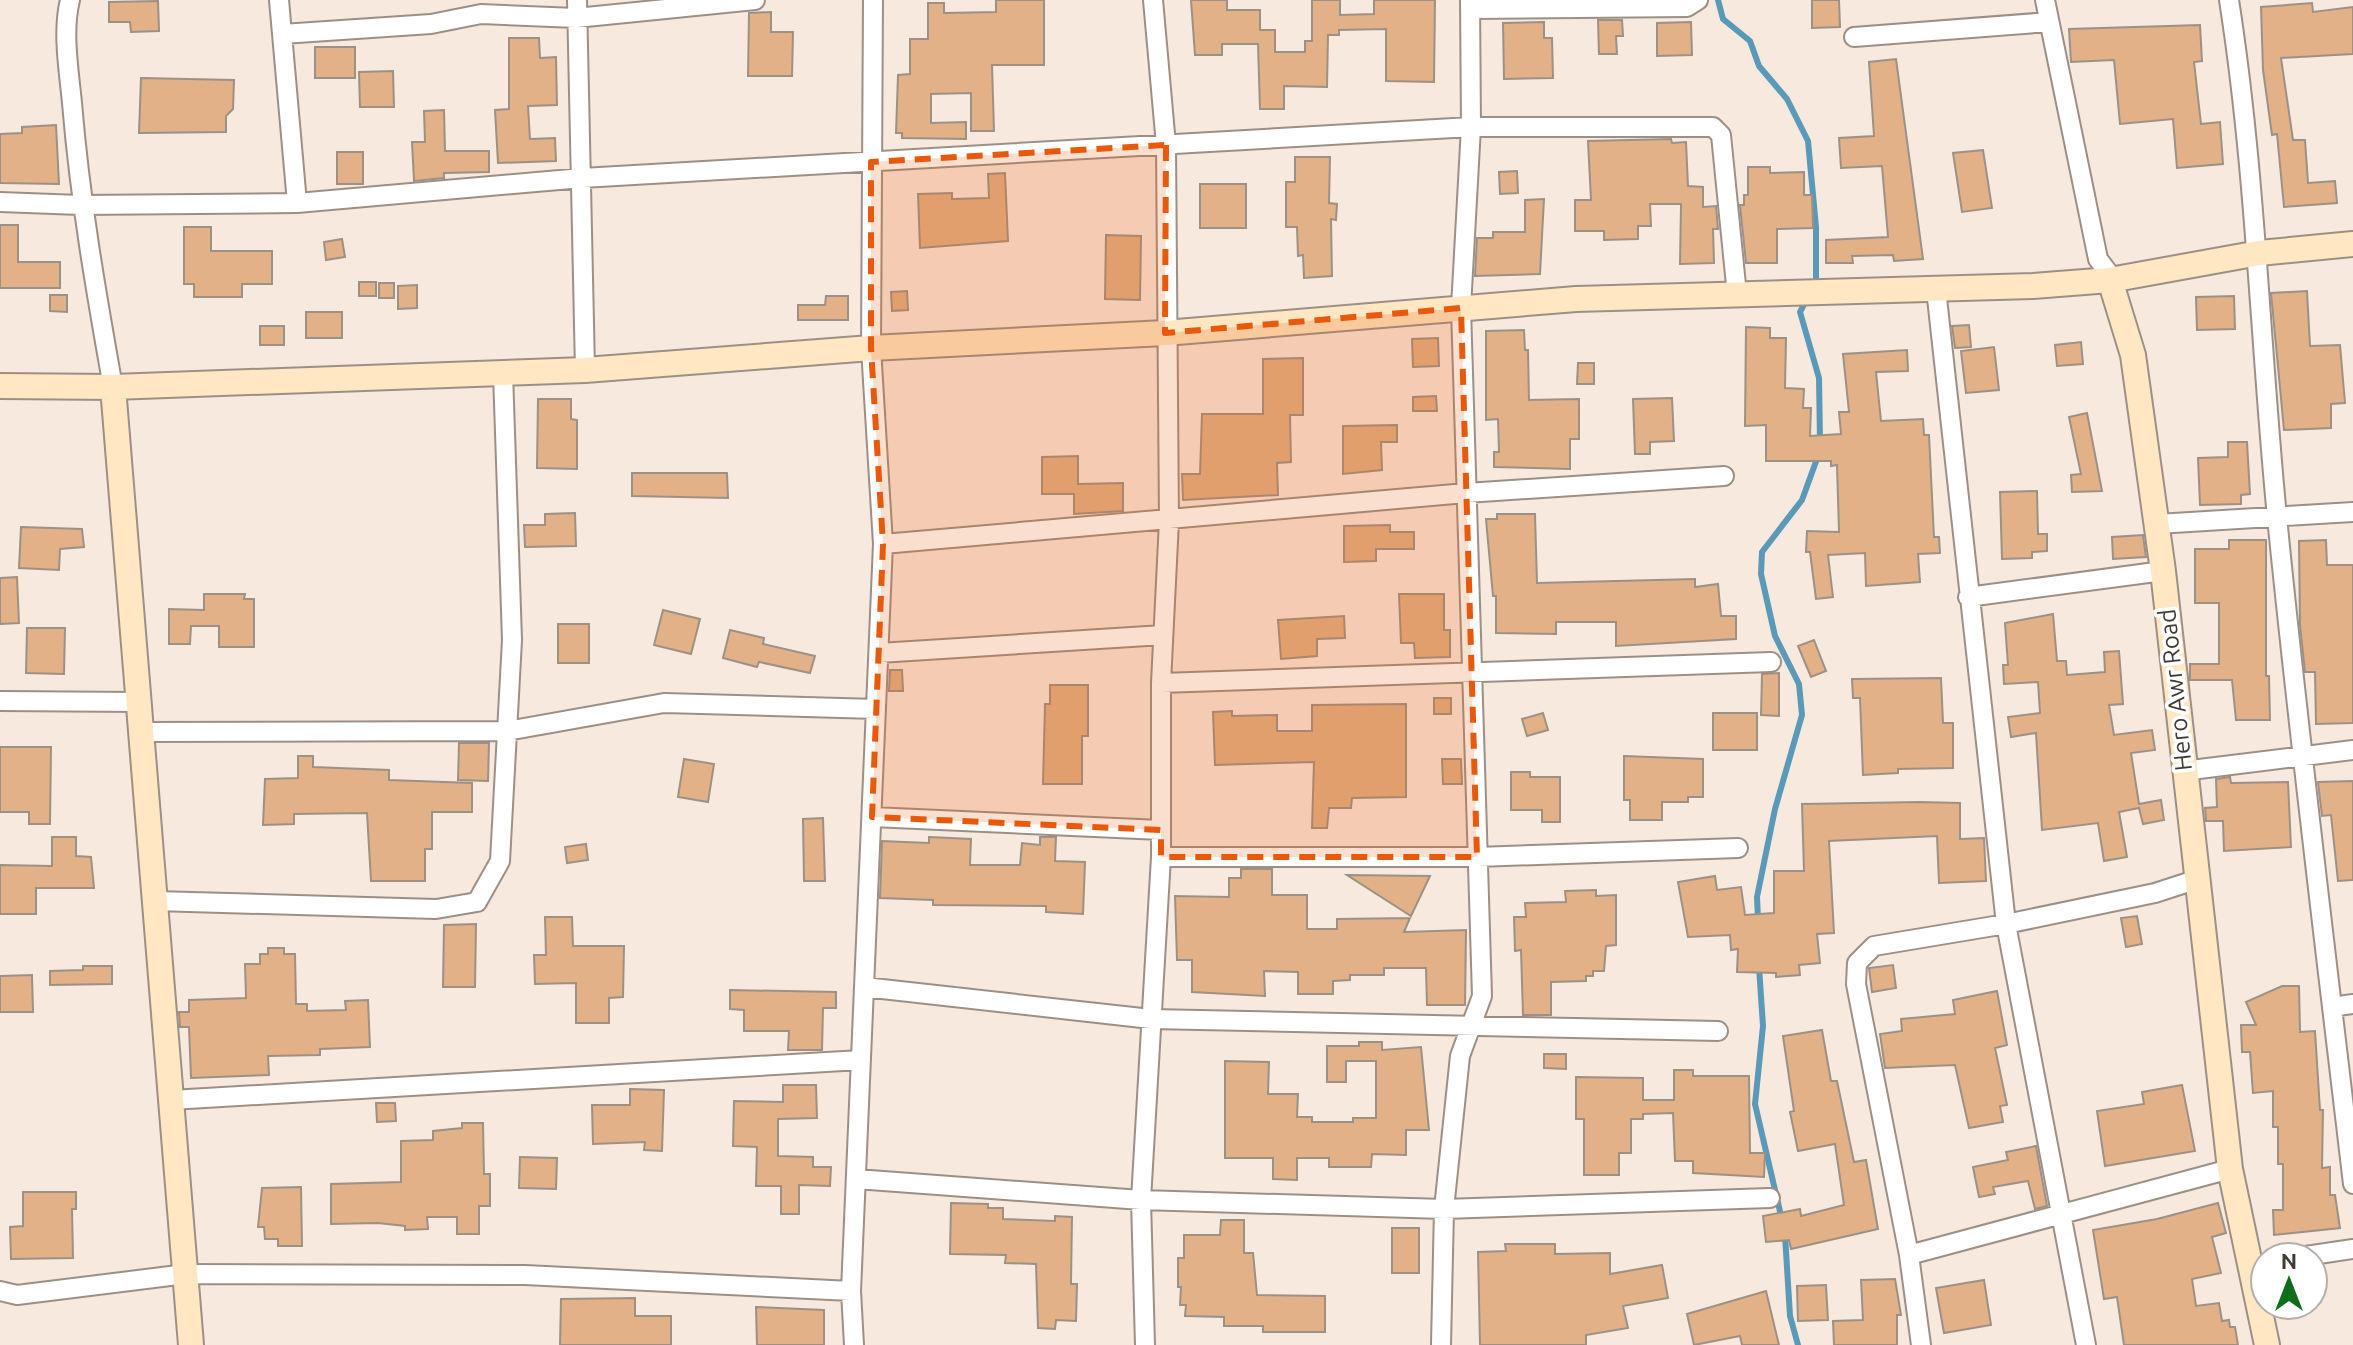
<svg xmlns="http://www.w3.org/2000/svg" width="2353" height="1345" font-family="Ubuntu,sans-serif">
<rect width="100%" height="100%" fill="#f7e9de"/>
<g fill="none" stroke-linecap="round" stroke-linejoin="round">
<path stroke="#5b99b9" stroke-width="6" d="M1718,0L1723,19L1750,41L1759,66L1787,99L1808,141L1816,227V284
M1808,297L1800,312L1819,378L1820,441
M1758,919L1757,897L1775,809L1802,715L1799,684L1775,636L1761,574L1762,552L1802,500L1818,456
M1759,967L1763,1026L1755,1104L1782,1220
M1785,1235L1790,1316L1798,1345"/>
</g>
<path fill="#e2b187" stroke="#9d9186" stroke-width="2" d="M996,0H1044V65H992L994,131H971V93L931,94V123L966,122V139L902,138V133H896L898,75L910,74V39H928V3H944V13L996,12Z
M1191,0H1227V10H1260V30H1275V52H1305V41H1312V0H1340V15L1374,14V0H1435L1434,82L1386,81V29L1339,30V35H1328L1327,87L1284,86V109H1260L1258,44H1222V55H1195Z
M1812,0H1839L1840,27L1812,28Z
M158,1L159,31L131,32L130,22H109V2Z
M2312,3L2313,12L2353,7V54L2281,58L2293,140H2305L2308,183L2335,181L2337,203L2284,207L2277,134L2272,135L2263,70L2261,7Z
M771,12V32H793L792,76H748L749,13Z
M1598,20H1622L1623,36H1616L1617,54H1599Z
M1544,22V38H1552L1553,78L1504,79L1503,23Z
M1691,22L1692,55L1657,56V23Z
M2200,25L2202,61L2194,62L2201,124L2220,122L2223,164L2177,168L2173,119L2120,124L2114,60L2071,62L2069,29Z
M509,38H539L540,58L556,57L557,105L528,106L530,139L555,138L556,161L498,163L495,110L509,109Z
M315,47H355V78H315Z
M1896,59L1923,259L1894,261L1893,255L1852,256L1853,263H1826V240L1888,237L1882,166L1841,168L1839,138L1874,136L1869,62Z
M393,71L394,107H360L359,72Z
M141,78L234,80L233,109L226,116V132L139,133Z
M444,110L445,151H489V172L444,173V178L414,181L412,142H425L424,111Z
M56,125L59,184L0,183V134L22,133V127Z
M1671,139L1672,143L1686,142L1688,186L1703,187V207L1716,206L1718,229H1713L1714,263L1680,264L1681,204H1650L1651,226H1638V239L1604,240V231H1575V200H1591L1588,141Z
M1983,150L1992,208L1962,212L1953,153Z
M337,152H363V184H337Z
M1295,157H1330L1329,203L1337,204L1336,220L1331,219L1332,276L1304,278L1303,255L1298,256L1297,227H1286V182H1295Z
M1748,167H1770V173L1804,172V195H1812L1813,228L1777,229V263H1746L1740,205H1744V195H1748Z
M1517,171L1518,193L1500,194L1499,172Z
M1005,173L1008,241L920,248L918,194L952,193V199L989,198L988,174Z
M1200,184H1246V228H1200Z
M1544,199L1540,274L1475,276L1477,238H1493V232H1525V200Z
M0,225H18V262H60V288H0Z
M184,227H211V251H272V284H242V297H194V284H184Z
M1106,235L1141,236L1140,300L1105,299Z
M342,239L345,257L326,260L324,242Z
M359,282H376V296H359Z
M379,283H394V298H379Z
M417,285V308L398,309V286Z
M907,291L908,310L892,311L891,292Z
M2307,291L2310,346L2340,345L2345,403L2331,404V428L2284,430L2271,293Z
M50,295H67V312L50,311Z
M826,296H848V320H798V305H825Z
M2234,296L2235,329L2197,330L2196,297Z
M306,312H342V338H306Z
M1969,325L1971,347L1955,348L1952,326Z
M260,326H284V345H260Z
M1746,327L1770,328V338H1786L1785,388L1804,389L1803,408H1811L1810,436L1841,434L1839,412H1849L1843,354L1907,350L1908,371L1876,372L1881,421L1923,419L1924,435H1929L1934,537H1939L1940,553L1918,554L1920,582L1866,586L1865,553L1828,555L1833,597L1816,599L1810,552H1806L1807,531L1839,532L1837,465L1831,466V461H1766V425L1745,426Z
M1524,330L1525,350H1528L1529,400L1579,399V439H1570V469L1494,467V452H1499L1498,419L1486,420V331Z
M1438,338L1439,366L1413,367L1412,339Z
M2081,342L2083,364L2057,366L2055,345Z
M1994,347L1999,390L1966,393L1961,351Z
M1303,358V415H1290L1291,462L1277,463L1278,495L1183,500L1182,474H1200L1202,414H1263V359Z
M1578,363H1594V384H1577Z
M1436,396L1437,411H1413V397Z
M1672,398L1674,441L1650,442V454H1635L1633,399Z
M538,399H571V419L577,420V469L537,468Z
M2087,413L2102,491L2072,492L2071,475L2081,474L2069,417Z
M1397,425V442H1381L1382,470L1343,474V426Z
M2228,442H2247L2250,494L2241,495V504L2200,505L2198,458L2228,457Z
M1078,456V484L1123,483V511L1074,514V494H1042V457Z
M632,473H727L728,498L632,496Z
M2037,491L2038,534H2047V551L2032,552V558L2002,559L2000,492Z
M575,513L576,546L525,547L524,525H545V514Z
M1497,514H1535L1537,583L1695,579V587L1718,584L1721,616H1736V639L1616,646V622H1556V634L1496,633V596H1493L1486,519H1497Z
M1390,525V532H1414V549H1376V561L1344,562V526Z
M21,527L82,529L84,547L60,549L59,570L19,568Z
M2143,535L2146,557L2113,559L2112,537Z
M2229,540H2266V676H2269L2270,720H2236L2232,680H2190V664H2219V603H2195V549H2229Z
M2326,540L2327,565H2353V723L2316,724L2315,672H2305L2300,625L2299,541Z
M17,577L19,623L0,624V578Z
M204,594H245L244,599H254V647H219V626H191L190,644H169V609L204,610Z
M1399,594H1444V630H1450V657L1415,658L1414,643H1401Z
M663,610L700,619L691,654L654,645Z
M2053,614L2057,661H2066L2067,675L2105,672L2104,652L2119,651L2123,704L2109,705L2114,735L2152,730L2155,750L2131,753L2139,804L2161,800L2164,820L2143,824L2139,808L2119,812L2127,857L2104,861L2098,823L2042,830L2036,733L2011,737L2008,717L2040,713L2038,682L2004,684L2003,665H2008L2005,623Z
M1344,616L1345,638L1317,639V656L1281,659L1278,620Z
M558,624H589V663H558Z
M27,628H65L64,674L26,673Z
M730,630L764,638L763,644L815,656L810,673L759,662L757,667L723,658Z
M1814,640L1826,671L1811,677L1798,646Z
M890,670H902L903,691H889Z
M1779,673V716L1761,715L1762,674Z
M1941,678L1943,723H1953V768L1898,769V773L1863,775L1860,698H1853L1852,679Z
M1050,685H1088V736H1082V784H1043L1045,704H1050Z
M1434,698H1451V714H1434Z
M1406,704V797L1352,798L1351,808H1329L1327,828H1312L1314,762L1215,765L1213,712L1232,711V716L1277,715V731H1312V705Z
M1543,713L1548,730L1527,736L1522,719Z
M1713,713H1757V750H1713Z
M459,743H489L488,781L458,780Z
M0,747H51L50,824H29V812H0Z
M298,756H313V767L389,770V780L472,783V812H432V849H425V881H371L367,813L294,814V824L263,825L265,779L298,778Z
M1624,756L1703,759V797H1688V802H1662V820H1630V800H1624Z
M684,759L714,764L708,802L678,797Z
M1442,759H1461L1462,784H1443Z
M1511,772H1530V777H1560V822H1542V810H1511Z
M2230,777L2231,783L2288,782L2291,847L2224,851L2223,821H2206L2205,808L2217,807L2216,779Z
M2353,781V880L2338,881L2331,815L2322,816L2318,782Z
M1920,802L1960,803V839L1984,838L1986,881L1939,883L1937,836L1829,841L1834,933L1817,934L1820,963L1799,965L1800,975L1776,977V973L1737,972L1738,949L1731,950L1730,935L1688,937L1678,882L1715,876L1717,890L1741,887L1745,915L1774,913V871H1804L1802,804Z
M823,818L825,881H804L803,819Z
M52,837H76V856L91,857L94,888H36V914H0V865L52,866Z
M929,837L971,839L970,865H1020L1022,843L1040,845V837H1056L1055,861L1085,862L1083,914L1046,912V906L933,905V900L880,898L882,841L929,843Z
M586,844L588,860L567,863L565,847Z
M1241,869H1272V895H1307V929H1337V919L1410,918L1404,932L1466,930L1465,1005H1427L1426,968H1384V975H1350V980L1333,981V994H1298V972L1264,971L1265,996L1192,992V960H1177L1175,896L1229,897V878H1241Z
M1347,875L1430,876L1411,916Z
M1596,890V896L1616,895V945L1606,946L1604,971H1593V976H1586V981L1551,982V1015H1523L1521,950L1515,951L1514,917H1526L1525,903L1566,902L1565,891Z
M2137,916L2142,944L2126,947L2121,918Z
M545,917H572L573,946H624L623,997L609,998V1023H576V983L535,984L534,955H546Z
M476,924L475,987H443L444,925Z
M268,948H284V954H295L296,1004H307V1011L346,1010L345,1001L368,1000L370,1047L320,1049V1055L268,1056L269,1075L191,1078L189,1027H180L179,1012H189V1000L246,998L245,964H260V954H268Z
M1893,965L1896,988L1872,992L1869,968Z
M83,966H112V984L50,985V971L83,970Z
M32,975L33,1012H0V976Z
M2282,986H2299L2300,1032L2315,1031L2320,1110H2323L2322,1168L2330,1167V1195H2335L2340,1228L2274,1235L2273,1210H2283V1164H2278V1127H2273V1091L2253,1093L2250,1052H2242L2241,1025H2256L2246,1002Z
M730,990L836,992V1008H823L822,1050H788L789,1031H744V1010L730,1009Z
M1997,991L2007,1045L1995,1048L2007,1105L2000,1106L2003,1122L1969,1128L1955,1065L1885,1068L1880,1034L1902,1031L1901,1019L1955,1014L1953,1000Z
M1822,1030L1831,1081H1837L1854,1162L1866,1160L1878,1229L1791,1249L1789,1240L1766,1242L1763,1216L1800,1209L1801,1216L1844,1205L1835,1144L1798,1151L1790,1112L1794,1111L1783,1036Z
M1359,1042H1382V1050L1421,1047L1429,1130H1406V1155L1372,1154L1371,1167H1329V1158H1297V1180L1273,1179V1158H1225V1061L1269,1062L1268,1094H1298L1297,1117H1312V1122H1353V1118H1376V1061H1346V1082H1327V1046H1359Z
M1544,1054H1566V1069L1544,1068Z
M1674,1070H1693V1076H1749L1750,1153H1765L1764,1177L1693,1173V1161H1675L1673,1113L1643,1114V1119H1631V1153H1619V1175H1584V1119H1576V1077L1643,1078V1100H1674Z
M783,1085H816L817,1118L778,1119V1156L813,1157V1167H831L830,1186L799,1185V1214H781V1186H756L757,1147L733,1146L734,1101L783,1102Z
M2182,1085L2195,1151L2105,1166L2097,1111L2144,1104L2142,1092Z
M630,1089L664,1090L662,1151L644,1150L645,1142L593,1144L592,1105H630Z
M376,1103H395L396,1121L377,1122Z
M462,1123H483L484,1174H490V1206H479V1234H457V1217H427L428,1229L405,1230V1226L378,1223L331,1224V1184L401,1182V1141L433,1140V1131L462,1128Z
M2036,1146L2047,1206L2035,1209L2028,1181L1993,1187L1995,1194L1979,1197L1973,1167L2008,1160L2006,1152Z
M520,1157L557,1158L556,1189L519,1188Z
M301,1187L302,1246H278V1239H265L264,1227H258L262,1188Z
M23,1192H76V1209H72L73,1258L11,1259L10,1227L23,1226Z
M951,1203L988,1204V1208H1003V1219L1055,1221V1216L1072,1217L1071,1284H1077L1076,1321L1056,1320L1055,1329L1038,1328L1036,1264L1005,1263L1006,1255L950,1254Z
M2218,1203L2226,1233L2212,1237L2221,1273L2192,1279L2196,1306L2219,1303L2222,1321L2229,1320L2230,1327H2235L2238,1345H2124L2117,1297L2104,1299L2093,1230L2157,1219Z
M1221,1220H1244V1253H1253L1257,1295L1325,1296V1332H1263V1326H1224V1317L1185,1316L1186,1305H1180L1181,1287H1178V1258H1184V1235H1220Z
M1392,1228H1419V1273H1392Z
M1505,1244H1555V1254L1610,1253V1274L1662,1265L1668,1298L1623,1306L1628,1328L1586,1335V1345H1480L1478,1252L1506,1251Z
M1895,1279L1901,1315H1897V1345H1834L1833,1321L1863,1320L1861,1280Z
M1984,1280L1991,1325L1944,1333L1936,1288Z
M1826,1285L1828,1320L1798,1321L1797,1286Z
M1766,1291L1779,1345H1742L1740,1336L1694,1345L1687,1314Z
M635,1298V1316H671V1345H560L561,1299Z
M756,1307L824,1310V1345H757Z"/>
<g fill="none" stroke-linecap="round" stroke-linejoin="round">
<g stroke="#9c9086" stroke-width="22">
<path id="street" d="M70,0C62,32 69,71 72,103C80,200 96,292 113,387
M279,0L297,203
M577,0L585,370
M2045,0L2098,259L2113,279
M2229,0C2256,172 2260,345 2277,517C2299,740 2327,962 2353,1184
M1470,9L1687,7L1698,0
M282,34L431,24L481,14L576,18L755,0
M1854,37L2049,22
M0,202L80,205L297,203L582,178L1471,127H1713L1721,135L1737,295
M1936,289L2006,924L2086,1345
M2157,524L2353,512
M883,544L1466,493L1724,476
M1968,597L2163,571
M879,653L1163,635
M1161,683L1771,662
M0,701L139,702
M141,732L507,731L664,703L876,709
M2183,771L2353,750
M872,817L1161,830
M1161,857H1477L1738,848
M155,901L436,909L477,902L500,861L512,640L503,373
M864,987L1151,1019L1718,1031
M2332,1007L2353,1004
M171,1100L861,1060
M856,1179L1141,1200L1444,1209L1770,1198
M1909,1255L2230,1169
M2299,1257L2353,1249
M0,1291L17,1295L186,1274L525,1275L851,1291
M854,1345L851,1291L883,544L871,348L873,0
M1145,1345L1141,1200L1161,857V683L1169,521L1166,145L1153,0
M1441,1345L1444,1209L1460,1056L1482,996L1461,308L1471,127L1470,0
M1921,1345L1909,1255L1856,984L1857,963L1874,946L2006,924L2155,893L2195,880"/>
</g>
<g stroke="#9c9086" stroke-width="28">
<path id="secondary" d="M2110,280L2133,355L2163,571L2230,1169L2267,1345
M0,386L113,387L585,370L871,348L1165,333L1576,299L2033,286L2110,280L2259,253L2353,244
M113,387L191,1345"/>
</g>
<use href="#street" stroke="#fff" stroke-width="18"/>
<use href="#secondary" stroke="#fee7c2" stroke-width="24"/>
</g>
<path fill="#e8590c" fill-opacity="0.2" stroke="#e8590c" stroke-width="6" stroke-dasharray="16 10" stroke-linejoin="round" d="M1166,145L1165,333L1461,308L1477,857H1161V830L872,817L883,544L871,348V162Z"/>
<g text-anchor="middle" dominant-baseline="central" stroke-width="7" stroke-linejoin="round" paint-order="stroke">
<g font-size="24" fill="#3f3a35" stroke="#fff">
<text transform="translate(2175 690) rotate(-96)">Hero Awr Road</text>
</g>
</g>
<g transform="translate(2289 1281)"><circle r="38" fill="#ffffff" stroke="#b2b0ae" stroke-width="2"/>
<path d="M0-6L14 30L0 20L-14 30Z" fill="#0e6e1c"/>
<text y="-12" font-size="22" font-weight="bold" text-anchor="middle" fill="#3f3a35">N</text>
</g>
</svg>
